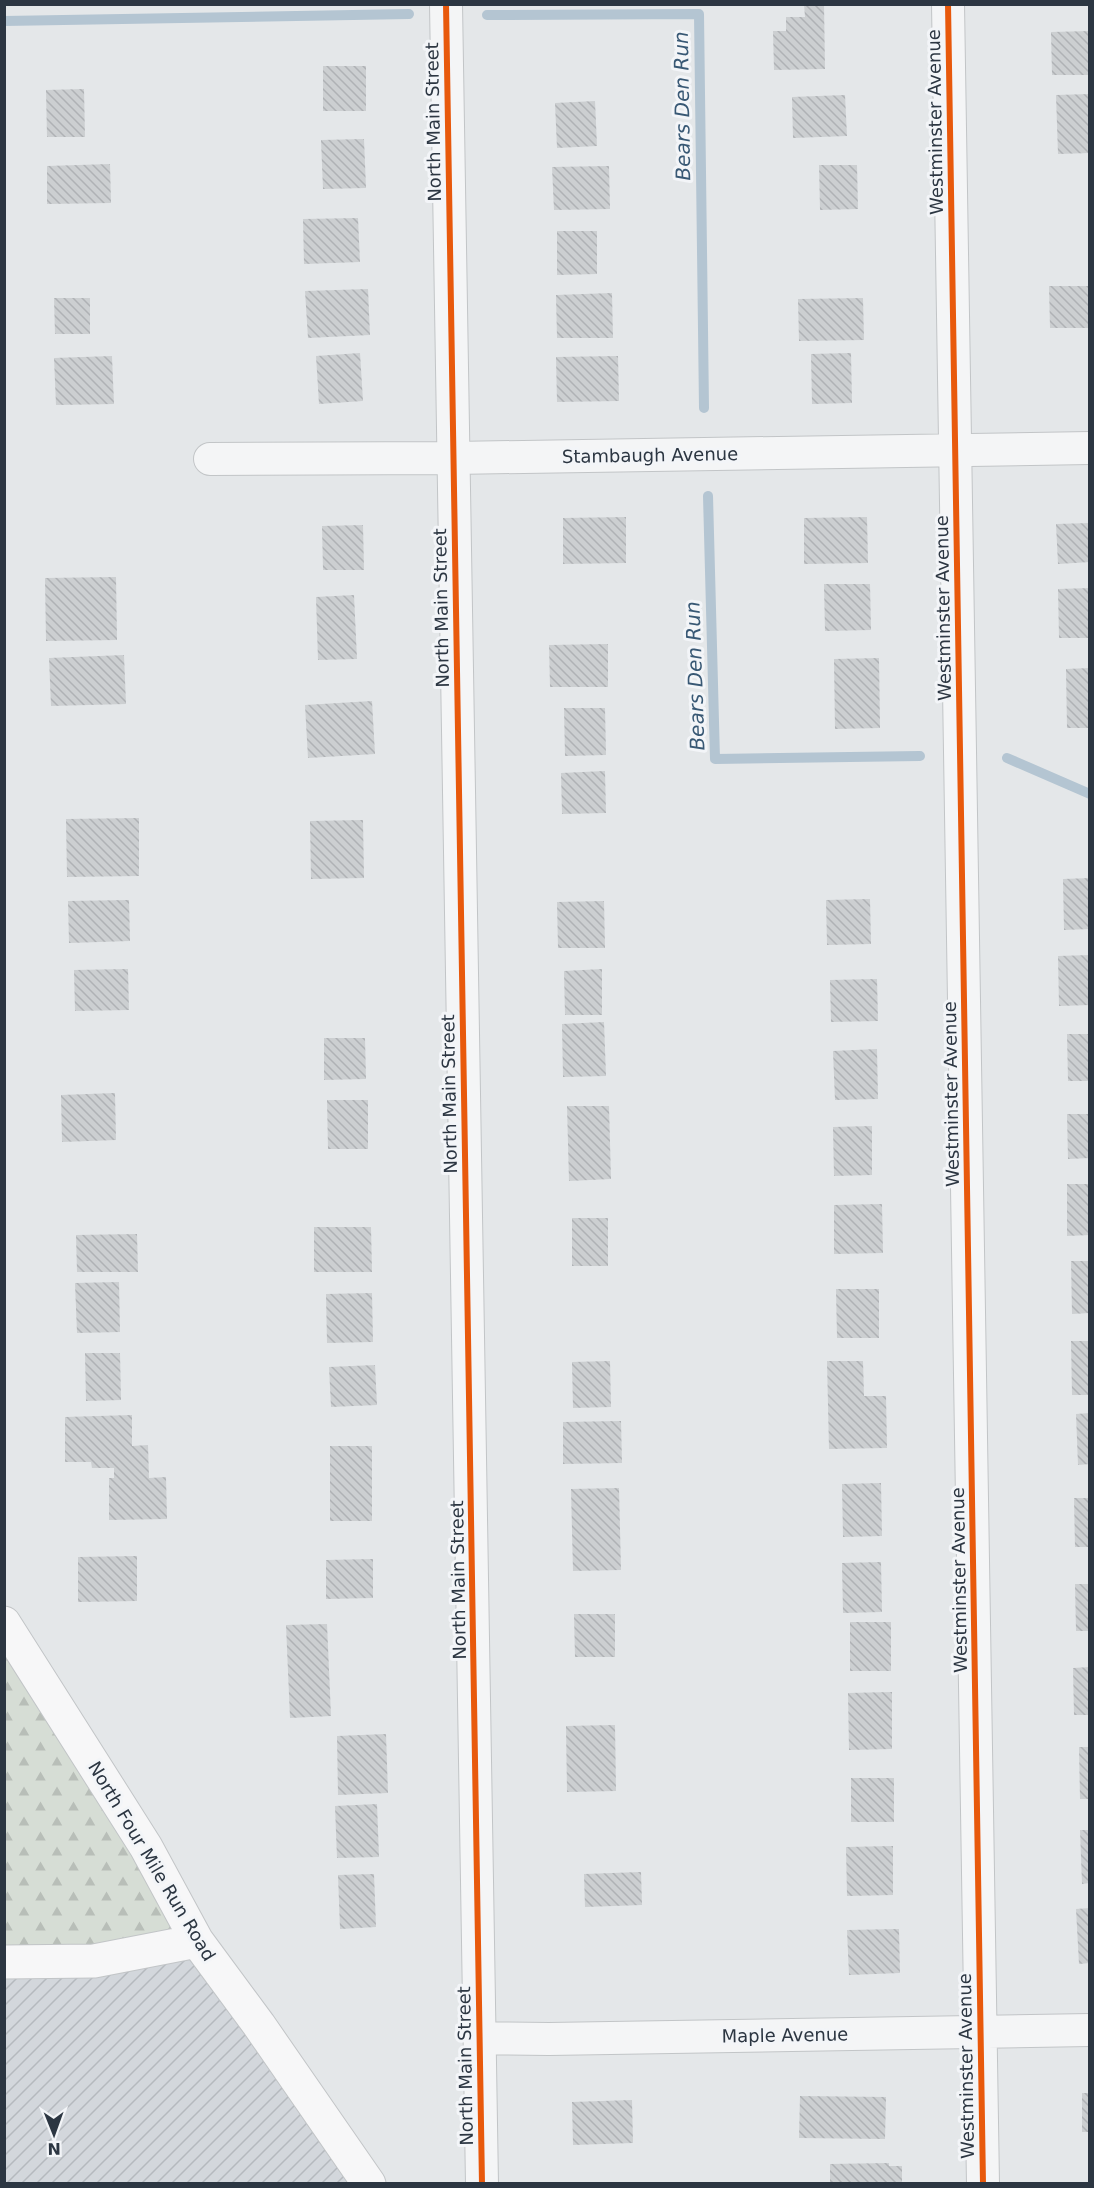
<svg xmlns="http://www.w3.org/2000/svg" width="1094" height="2188" font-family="'DejaVu Sans',sans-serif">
<defs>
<pattern id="industrial-furrows" width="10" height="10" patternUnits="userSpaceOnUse" patternTransform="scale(1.5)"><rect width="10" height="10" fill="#d3d7dc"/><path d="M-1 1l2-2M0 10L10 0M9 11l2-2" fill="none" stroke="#b5b9be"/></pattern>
<pattern id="forest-firs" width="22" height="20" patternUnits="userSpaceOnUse" patternTransform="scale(1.5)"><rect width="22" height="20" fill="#d6ddd5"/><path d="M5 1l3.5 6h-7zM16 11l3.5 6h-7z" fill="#b8beb8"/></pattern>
<pattern id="building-back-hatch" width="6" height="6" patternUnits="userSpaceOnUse" patternTransform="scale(1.5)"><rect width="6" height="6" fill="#cccfd1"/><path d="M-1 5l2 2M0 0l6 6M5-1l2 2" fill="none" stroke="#afb2b5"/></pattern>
</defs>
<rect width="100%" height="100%" fill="#e4e7e9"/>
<path fill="url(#industrial-furrows)" d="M197,1941L369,2183H5L4,1962Z"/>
<path fill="url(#forest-firs)" d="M4,1623L197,1941L5,1962Z"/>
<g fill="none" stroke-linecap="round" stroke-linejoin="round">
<path stroke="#b4c5d2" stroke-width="10" d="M487,15L699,14L704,408
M4,21L409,14
M708,496L715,759L920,756
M1007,758L1090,794"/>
</g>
<path fill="url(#building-back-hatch)" d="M804,4H824L825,69L774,70L773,31H786V17H805Z
M1090,31V75H1052L1051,32Z
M323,66H366V111H323Z
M84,89L85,137H47L46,90Z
M1090,94V153L1058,154L1056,95Z
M845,95L847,136L793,138L792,97Z
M595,101L597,146L557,148L555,103Z
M364,139L366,188L323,189L321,140Z
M110,164L111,203L47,204V166Z
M819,165H857L858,209L820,210Z
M609,166L610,209L554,210L552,167Z
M358,218L360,262L304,264L303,219Z
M557,231H597V274L557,275Z
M1049,286H1090V328H1050Z
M368,289L370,335L308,338L305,291Z
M612,293L613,338H557L556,295Z
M54,298H90V334H55Z
M863,298L864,340L799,341L798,299Z
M360,353L363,401L319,404L316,356Z
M851,353L852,403L812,404L811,354Z
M112,356L114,404L56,405L54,358Z
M618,356L619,401L557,402L556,357Z
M626,517V563L563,564V518Z
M867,517L868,563L804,564V518Z
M1090,523V562L1058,564L1056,524Z
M363,525L364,570H323L322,526Z
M116,577L117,640L46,641L45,578Z
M824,584H870L871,630L825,631Z
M1090,588V638H1059L1058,589Z
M354,595L357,659L318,660L316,597Z
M608,644V687H550L549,645Z
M124,655L126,704L51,706L49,658Z
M879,658L880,728L835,729L834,659Z
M1090,668V728H1067L1066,669Z
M372,701L375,754L308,758L305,705Z
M564,708H605L606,755L565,756Z
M605,771L606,813L562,814L561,773Z
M139,818V876L67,877L66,819Z
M363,820L364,878L311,879L310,821Z
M1090,878V929L1064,930L1063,879Z
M870,899L871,944L827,945L826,900Z
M129,900L130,941L69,943L68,901Z
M604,901L605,948H558L557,902Z
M1090,955V1005L1059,1006L1058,956Z
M128,969L129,1010L75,1011L74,970Z
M602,969V1015H565L564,971Z
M877,979L878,1021L831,1022L830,980Z
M604,1022L606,1076L563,1077L562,1024Z
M1067,1034H1090V1081H1068Z
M324,1038H365L366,1079L324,1080Z
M877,1049L878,1099L835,1100L833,1051Z
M115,1093L116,1140L62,1142L61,1095Z
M327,1100H368V1149H328Z
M567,1106H609L611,1179L569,1181Z
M1067,1114H1090V1158L1068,1159Z
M872,1126V1175L834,1176L833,1127Z
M1067,1184H1090V1235L1067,1236Z
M882,1204L883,1253L834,1254V1205Z
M572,1218H608V1266H572Z
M314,1227H371L372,1272H314Z
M137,1234L138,1272H77L76,1235Z
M1071,1261H1090V1313L1072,1314Z
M119,1282L120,1332L77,1333L75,1283Z
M836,1289H879V1338H837Z
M372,1293L373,1342L327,1343L326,1294Z
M1071,1341H1090V1395H1072Z
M85,1353H120L121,1400L86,1401Z
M610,1361L611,1407L573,1408L572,1362Z
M827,1361H863L864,1396H886L887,1448L829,1449Z
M375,1365L377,1405L331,1407L329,1367Z
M1090,1413V1464L1078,1465L1076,1414Z
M132,1415V1446L148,1445L149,1478L166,1477L167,1519L109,1520V1478H114V1468H92L91,1462H65V1417Z
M621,1421L622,1463L563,1464V1422Z
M330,1446H372V1521H330Z
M881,1483L882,1536L843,1537L842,1484Z
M619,1488L621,1570L573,1571L571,1489Z
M1074,1498H1090V1547H1075Z
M137,1556V1601L78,1602V1557Z
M373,1559V1598L326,1599V1560Z
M881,1562L882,1612L843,1613L842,1563Z
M1075,1584H1090V1631H1076Z
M574,1614H615V1657H575Z
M850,1622H891V1671H850Z
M327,1624L331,1716L290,1718L286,1625Z
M1090,1667V1715H1074L1073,1668Z
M892,1692V1749L849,1750L848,1693Z
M615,1725L616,1791L567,1792L566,1726Z
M386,1734L388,1793L338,1795L337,1736Z
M1079,1747H1090V1799H1080Z
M851,1778H894V1822H851Z
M377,1804L379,1857L337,1858L335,1806Z
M1080,1830H1090V1883L1082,1884Z
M893,1846V1895L847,1896L846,1847Z
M641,1872L642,1905L585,1907L584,1874Z
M374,1874L376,1927L340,1929L338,1875Z
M1090,1908V1963L1079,1964L1076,1909Z
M899,1929L900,1973L849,1975L847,1930Z
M1082,2093H1090V2132H1082Z
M800,2096L886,2097L885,2139L799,2138Z
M632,2100L633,2143L573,2145L572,2102Z
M889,2163V2166H902V2184H830V2164Z"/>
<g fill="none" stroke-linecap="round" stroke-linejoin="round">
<g stroke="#c2c5c7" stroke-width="34">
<path id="street" d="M446,4L482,2184
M948,4L983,2184
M210,459L454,458L1090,448
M480,2038L549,2039L1090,2030"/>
</g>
<g stroke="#c2c5c7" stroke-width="35">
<path id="secondary" d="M4,1623L146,1847L197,1941L259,2025L369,2184
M4,1962L94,1961L197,1941"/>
</g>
<use href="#street" stroke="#f4f5f6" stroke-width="32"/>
<use href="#secondary" stroke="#f7f7f8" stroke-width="33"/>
<g stroke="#f3f5f8" stroke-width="10">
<path id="cycleway" d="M446,4L482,2184
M948,4L983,2184"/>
</g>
<use href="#cycleway" stroke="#e8590c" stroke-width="6"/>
</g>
<g text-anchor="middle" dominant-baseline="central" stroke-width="6" stroke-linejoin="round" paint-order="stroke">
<g font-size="18" fill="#2c3642" stroke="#f3f5f8">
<text transform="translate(433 122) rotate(-91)">North Main Street</text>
<text transform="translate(935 122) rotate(-91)">Westminster Avenue</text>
<text transform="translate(650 455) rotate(-1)">Stambaugh Avenue</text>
<text transform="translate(441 608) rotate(-91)">North Main Street</text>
<text transform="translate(943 608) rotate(-91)">Westminster Avenue</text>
<text transform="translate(449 1094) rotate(-91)">North Main Street</text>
<text transform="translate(951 1094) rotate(-91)">Westminster Avenue</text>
<text transform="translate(458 1580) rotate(-91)">North Main Street</text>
<text transform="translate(959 1580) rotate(-91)">Westminster Avenue</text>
<text transform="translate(152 1861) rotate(59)">North Four Mile Run Road</text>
<text transform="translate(785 2035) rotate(-1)">Maple Avenue</text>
<text transform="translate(465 2066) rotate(-91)">North Main Street</text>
<text transform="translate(966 2066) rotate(-91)">Westminster Avenue</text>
</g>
<g font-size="20" font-style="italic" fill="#385874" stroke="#f3f5f8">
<text transform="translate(682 106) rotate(-91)">Bears Den Run</text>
<text transform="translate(695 676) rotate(-92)">Bears Den Run</text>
</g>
</g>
<rect width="1094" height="2188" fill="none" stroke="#2c3642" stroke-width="12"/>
<g transform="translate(54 2134) rotate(179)" stroke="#f3f5f8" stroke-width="4.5" paint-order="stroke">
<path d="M0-4.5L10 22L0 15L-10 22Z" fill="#2c3642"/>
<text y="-9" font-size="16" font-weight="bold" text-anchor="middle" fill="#2c3642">N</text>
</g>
</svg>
